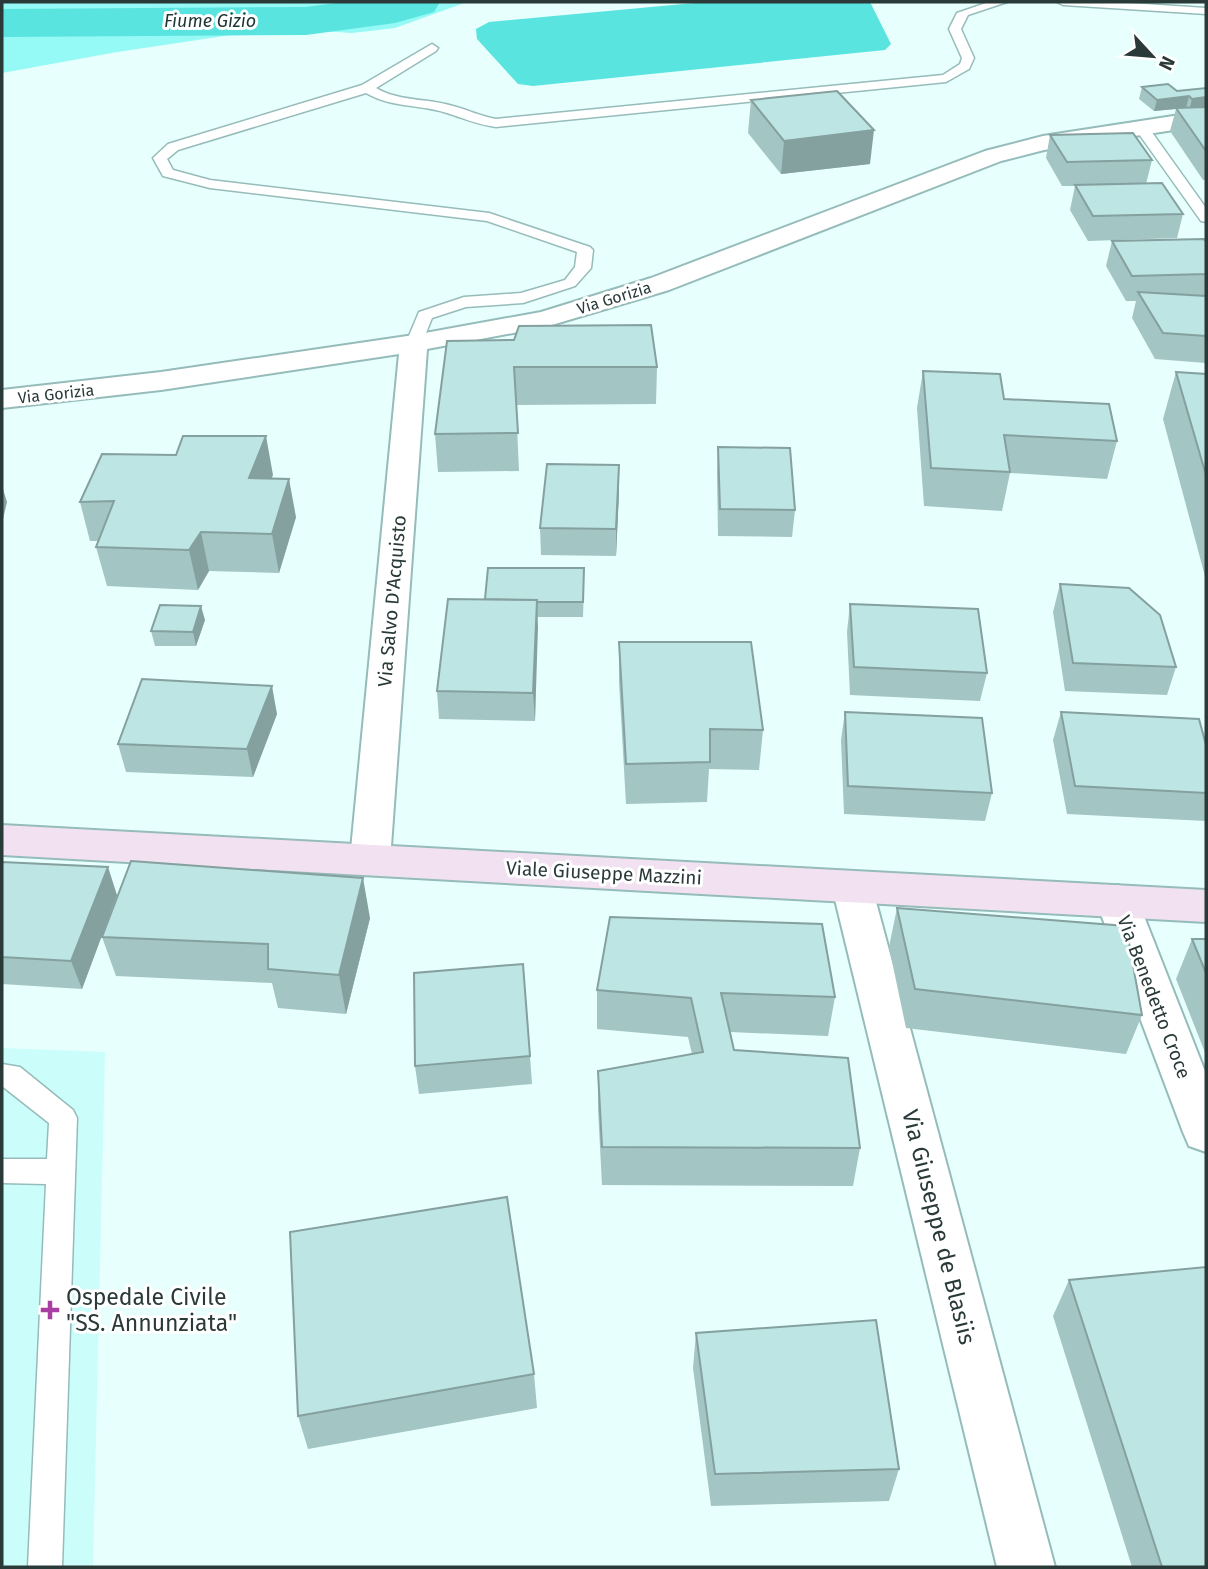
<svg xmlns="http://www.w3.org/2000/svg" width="1208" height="1569" font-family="'Fira Sans',sans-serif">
<rect width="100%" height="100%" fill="#e7fffd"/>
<path fill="#cbfefb" d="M2,1048L105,1052L93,1567H2Z"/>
<path fill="#95f9f5" d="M2,2H467L395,28L352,33L277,28L117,52L2,73Z"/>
<path fill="#59e4e0" d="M705,2H870L891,44L885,50L533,86L518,84L477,39L476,29L489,22Z"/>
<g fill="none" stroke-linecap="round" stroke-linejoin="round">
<path fill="#59e4e0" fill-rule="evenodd" d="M343,2H440L434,12L395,23L306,35L2,37V9L306,7Z"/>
<g stroke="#95bcba" stroke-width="3">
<path id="service" d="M989,2H1007L968,15L961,29L974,58L969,69L946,82L496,127C475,124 466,119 447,113C419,104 392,108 366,93L178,150L167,159L173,170L210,180L489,213L590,247L593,250L591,268L575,286L523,303L466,307L432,318L422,343L414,348L406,343L419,312L464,297L521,293L565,280L575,267L577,252L487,221L210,188L163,176L153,158L168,144L362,85L432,44L438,48L436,51L376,88C400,102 427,98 453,106C468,110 480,116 496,119L943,75L960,64L962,58L949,29L957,13Z
M1057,2H1114L1206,8V14L1063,5Z
M1141,123L1146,124L1206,208V222L1201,221L1134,127Z
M2,1064L20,1067L73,1110L77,1118L62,1567H28L46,1184L2,1183V1159H47L49,1123L2,1086Z"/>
</g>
<g stroke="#95bcba" stroke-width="4">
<path id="minor" d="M1206,111V125L1044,150L1001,161L669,290L545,327L427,349L390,860L384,871L370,875L356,871L350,860L399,354L161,390L2,408V390L161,372L414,335L541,312L651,278L985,151L1043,136Z
M852,872L866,876L872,887L1055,1567H997L832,887L838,876Z
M1117,885L1132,890L1138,901L1206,1074V1152L1189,1146L1183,1132L1096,901L1102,890Z"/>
</g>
<g stroke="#95bcba" stroke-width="4">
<path id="secondary" d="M2,825L1206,890V922L2,855Z"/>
</g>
<use href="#service" fill="#fff" fill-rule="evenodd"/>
<use href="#minor" fill="#fff" fill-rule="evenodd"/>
<use href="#secondary" fill="#f2e1f0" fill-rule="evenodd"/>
</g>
<path fill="#a3c5c3" d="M1142,87L1177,91L1206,88V180H1203L1170,131L1176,109L1154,111L1139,99Z
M751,100L870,164L781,174L748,133Z
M1050,135L1152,160L1146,184L1183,214L1177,238L1088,241L1070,210L1075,186H1062L1046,158Z
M1112,241L1206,242V363L1155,359L1132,318L1136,301H1126L1106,266Z
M447,341L657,367L656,404L516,405L519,471L438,472L435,434Z
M923,371L1117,441L1107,479L1010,473L1002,511L924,506L917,408Z
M1176,372L1206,374V580L1163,419Z
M718,447L795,510L792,537L718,536L717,474Z
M273,475L271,478L296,517L279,573L209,571L198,590L107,586L96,547L98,541H90L80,502Z
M619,492L616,556L541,555L540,528Z
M584,583L583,617H537L535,721L439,719L437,691L485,599Z
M1060,584L1176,667L1167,695L1065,691L1053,612Z
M850,604L987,673L980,701L850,695L847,632Z
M205,620L196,646H155L151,631Z
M619,642L763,730L759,770L709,769L707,802L626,804L619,682Z
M845,712L992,793L985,821L844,814L841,740Z
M1061,712L1206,745V821L1067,814L1053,740Z
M277,714L253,777L126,772L118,744Z
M2,862L117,895L82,989L2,984Z
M897,908L1142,1015L1126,1054L906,1028L889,947Z
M610,917L835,997L828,1036L730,1032L734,1050L860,1148L853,1186L602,1185L598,1109V1071L692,1054L688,1037L597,1029V990Z
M370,918L346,1014L278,1008L272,983L116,976L102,937Z
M1192,939H1206V1055L1176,979Z
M530,1056L532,1084L419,1094L415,1066Z
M1069,1280L1206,1567H1132L1053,1316Z
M696,1333L899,1469L889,1501L711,1506L693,1368Z
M534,1374L537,1408L308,1449L298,1416Z"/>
<path fill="#84a09f" d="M1189,96L1186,108L1154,111L1157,100Z
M1206,97V109L1189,111L1192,99Z
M874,130L870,164L781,174L784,141Z
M266,436L273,475L256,516L249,478Z
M619,465V492L616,556V529Z
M289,479L296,517L279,573L272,534Z
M2,486L7,502L2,523Z
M201,532L209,571L198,590L189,550Z
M537,600L538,627L535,721L533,693Z
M201,606L205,620L196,646L193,632Z
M272,686L277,714L253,777L247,749Z
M108,867L117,895L82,989L71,961Z
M363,878L370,918L346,1014L339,975Z"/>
<path fill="#bde5e3" stroke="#84a09f" stroke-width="2" d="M1168,84L1177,91L1206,88V97L1192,99L1189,96L1157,100L1142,87Z
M837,91L874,130L784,141L751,100Z
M1206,107V151L1176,108Z
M1133,133L1152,160L1067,162L1050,135Z
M1162,183L1183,214L1093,216L1075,185Z
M1204,239L1206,242V274L1132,276L1112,241Z
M1138,292L1206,296V336L1163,333Z
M651,325L657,367H514L518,433L435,434L447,341L514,340L519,326Z
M923,371L1000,374L1004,399L1109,404L1117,441L1004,435L1010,472L931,468Z
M1176,372L1206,374V475Z
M183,436H266L249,478L289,479L272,534L201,532L189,550L96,547L114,501L80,502L102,454L176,455Z
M718,447L790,448L795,510L720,509Z
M547,464L619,465L616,529L540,528Z
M488,568H584L583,602H537V600L485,599Z
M1060,584L1129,588L1160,615L1176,667L1073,663Z
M448,599L537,600L533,693L437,691Z
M850,604L978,609L987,673L854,667Z
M160,605L201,606L193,632L151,631Z
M619,642H751L763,730L710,729V762L626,764Z
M142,679L272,686L247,749L118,744Z
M845,712L982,718L992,793L848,786Z
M1061,712L1199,719L1206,745V793L1075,786Z
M131,861L363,878L339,975L268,969V944L102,937Z
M2,862L108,867L71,961L2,957Z
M897,908L1126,926L1142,1015L915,989Z
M610,917L822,924L835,997L721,993L734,1050L848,1058L860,1148L602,1147L598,1071L703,1052L691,998L597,990Z
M1192,939H1206V973Z
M523,964L530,1056L415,1066L414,973Z
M507,1197L534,1374L298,1416L290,1232Z
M1206,1267V1567H1162L1069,1280Z
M876,1320L899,1469L715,1474L696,1333Z"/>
<path fill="#a740a2" stroke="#fff" stroke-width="2.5" d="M46.5 1299.5h7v7h7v7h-7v7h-7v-7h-7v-7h7z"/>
<g text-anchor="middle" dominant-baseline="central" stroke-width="6" stroke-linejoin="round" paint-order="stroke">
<g font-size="16" fill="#2a3a39" stroke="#fff">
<text transform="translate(614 298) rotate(-17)">Via Gorizia</text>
<text transform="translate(56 394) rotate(-6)">Via Gorizia</text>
</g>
<g font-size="18" font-style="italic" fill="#1e3534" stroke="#fff">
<text x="210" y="21">Fiume Gizio</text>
</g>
<g font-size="19" fill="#2a3a39" stroke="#fff">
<text transform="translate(392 601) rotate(-85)">Via Salvo D'Acquisto</text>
<text transform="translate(604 873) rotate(3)">Viale Giuseppe Mazzini</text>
<text transform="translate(1154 997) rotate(69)">Via Benedetto Croce</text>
</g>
<g font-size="23" fill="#2a3a39" stroke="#fff">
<text transform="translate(939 1227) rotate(76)">Via Giuseppe de Blasiis</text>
</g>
<g font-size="23" fill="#2a3a39" stroke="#fff" text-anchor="start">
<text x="66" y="1297">Ospedale Civile<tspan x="66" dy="26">"SS. Annunziata"</tspan></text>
</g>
</g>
<rect width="1208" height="1569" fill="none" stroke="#2a3a39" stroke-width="7"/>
<g transform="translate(1152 56) rotate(116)" stroke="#ffffff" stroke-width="5" paint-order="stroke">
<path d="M0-5L12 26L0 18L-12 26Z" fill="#2a3a39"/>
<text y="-10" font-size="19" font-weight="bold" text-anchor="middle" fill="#2a3a39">N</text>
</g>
</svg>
